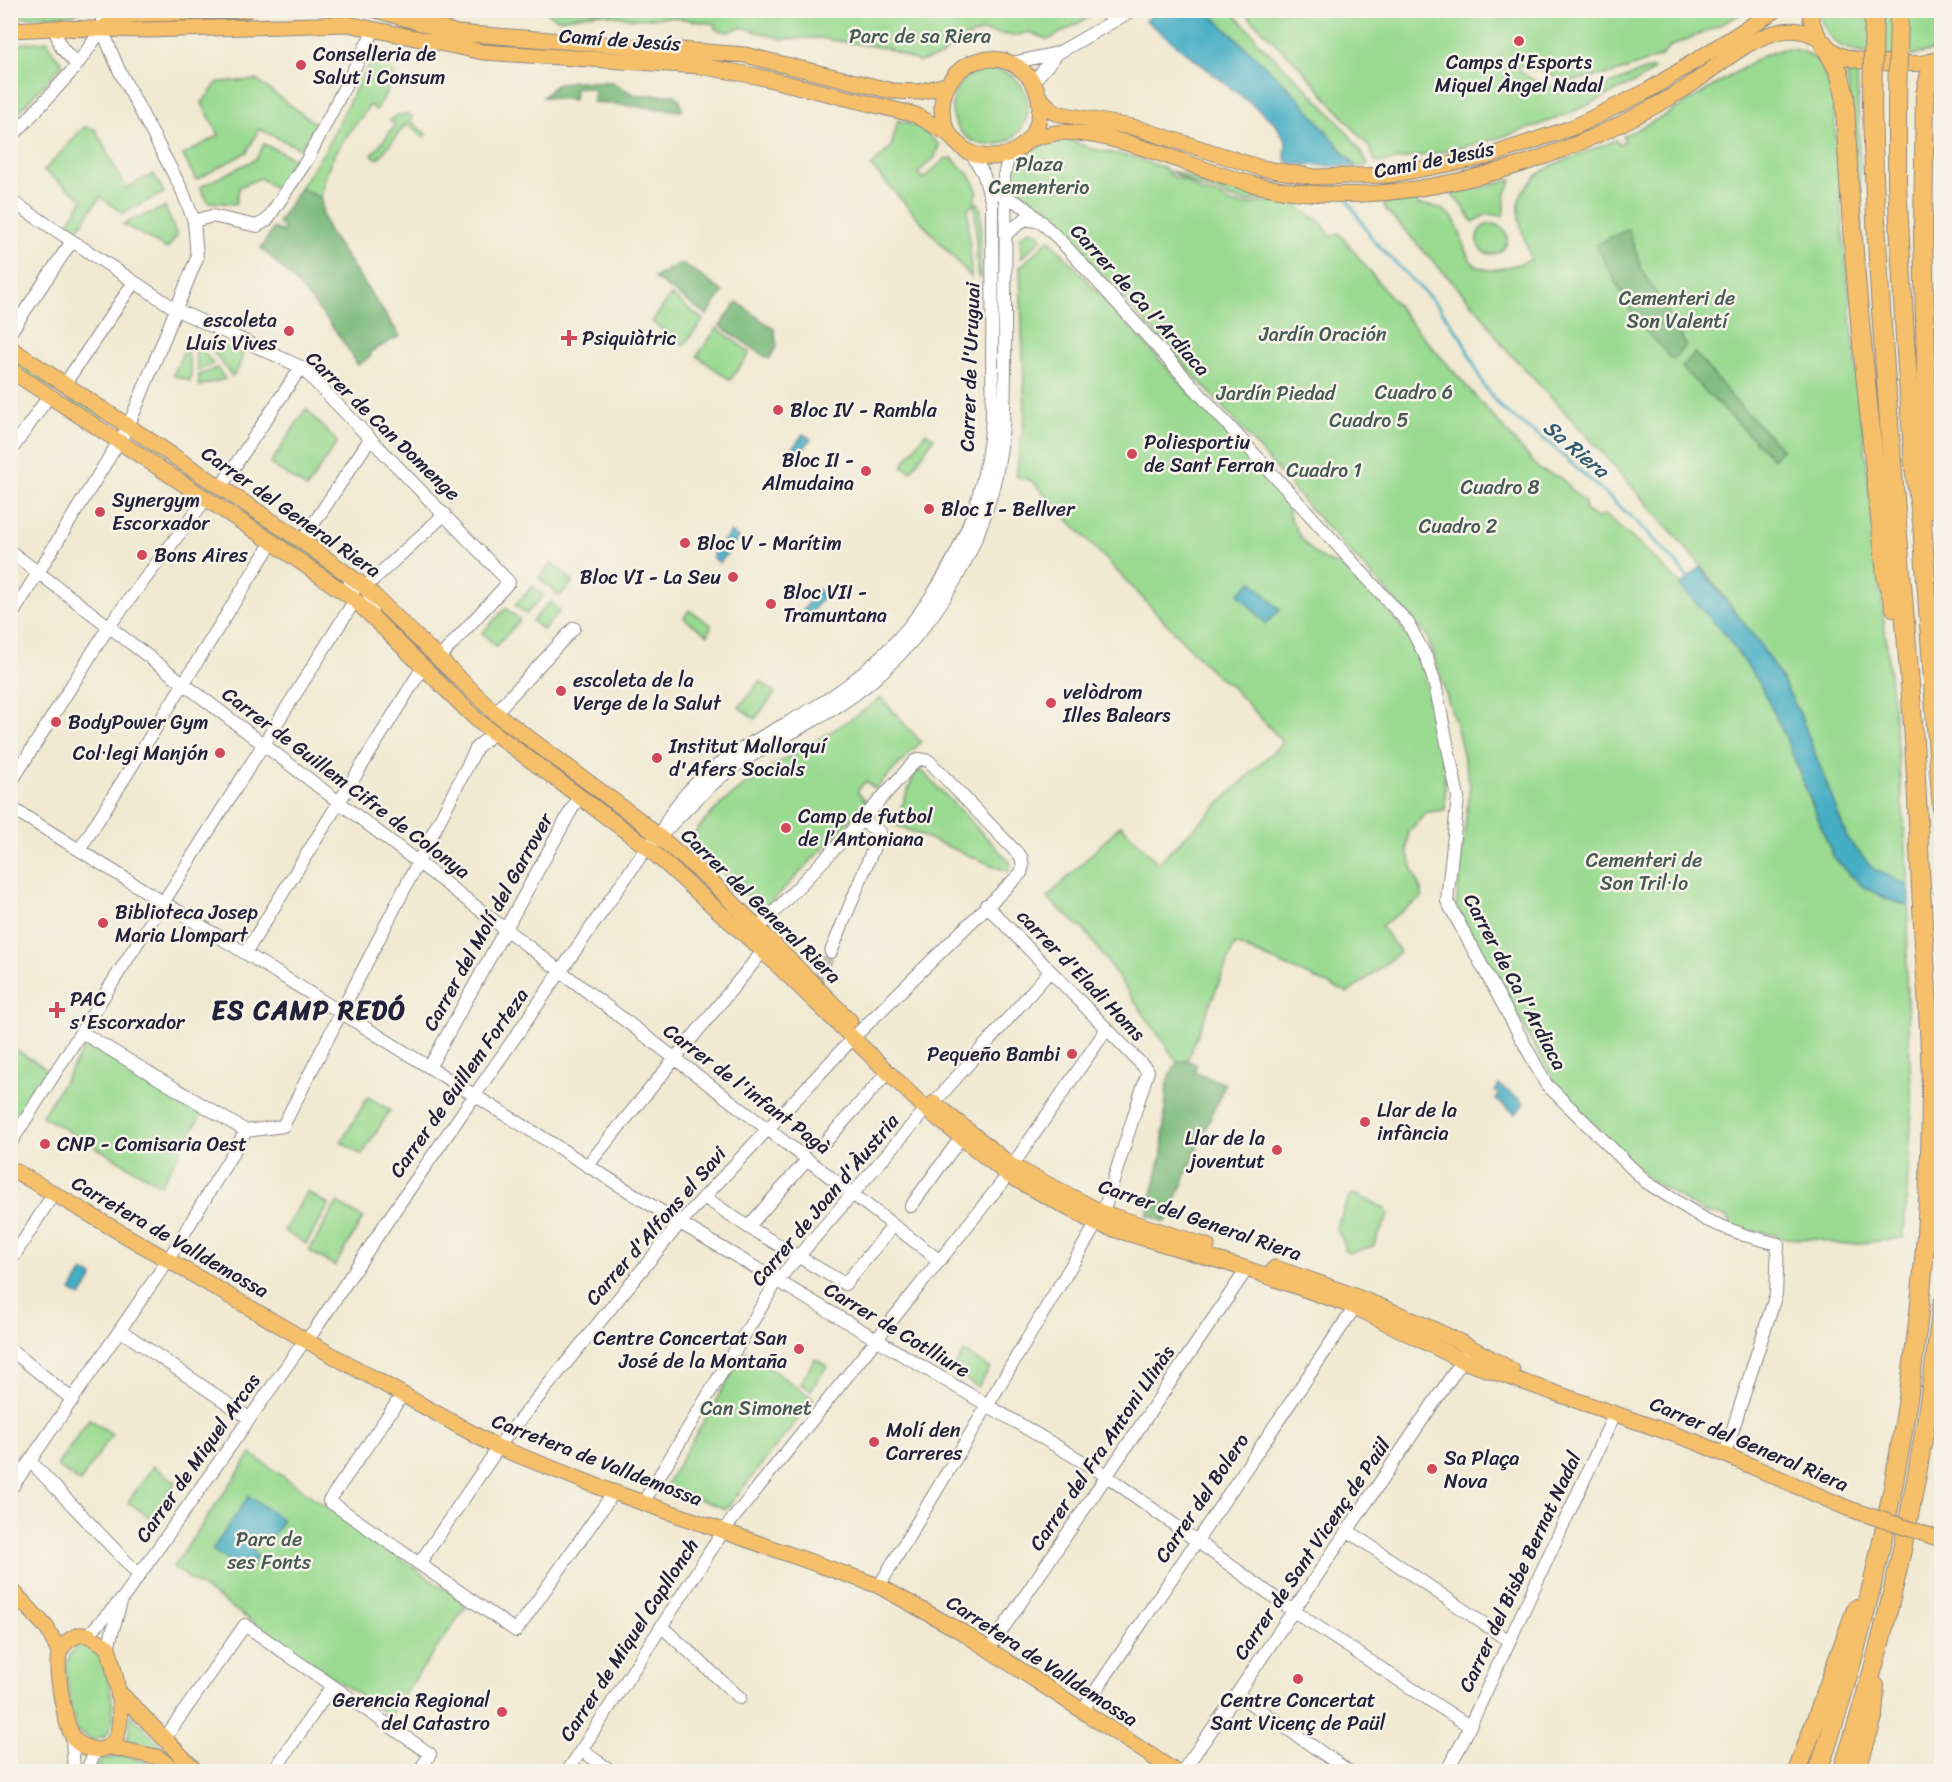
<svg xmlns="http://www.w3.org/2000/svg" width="1952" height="1782" font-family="Sriracha,sans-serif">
<rect width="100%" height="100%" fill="#f7f3e8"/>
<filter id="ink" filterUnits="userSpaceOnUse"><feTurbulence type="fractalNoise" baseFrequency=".0167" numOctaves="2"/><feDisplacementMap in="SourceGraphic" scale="12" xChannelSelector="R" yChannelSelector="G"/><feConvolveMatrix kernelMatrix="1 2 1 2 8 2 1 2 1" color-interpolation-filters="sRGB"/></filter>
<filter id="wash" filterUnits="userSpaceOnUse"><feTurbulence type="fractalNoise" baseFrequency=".008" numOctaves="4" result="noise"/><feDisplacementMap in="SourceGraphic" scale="24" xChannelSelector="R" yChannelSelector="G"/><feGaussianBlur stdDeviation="1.35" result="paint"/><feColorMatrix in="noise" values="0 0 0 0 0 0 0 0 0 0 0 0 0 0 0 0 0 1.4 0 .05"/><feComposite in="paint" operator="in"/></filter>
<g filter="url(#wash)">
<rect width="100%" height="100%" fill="#f1e9d2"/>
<path fill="#9ada91" stroke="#5e7e66" stroke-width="1.5" d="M10,11L11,10L82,11L71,15L11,18Z
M544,11H1100L1048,40L1029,32L1014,36L983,31L957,41L941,56L919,62L886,48L819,38L782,39L741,27L728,32L715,29V24L670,17L634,19L600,13L558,19Z
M1207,11H1231L1254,35L1256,41C1285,66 1354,131 1368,165L1356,167L1298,97Z
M1243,11H1747L1712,29L1671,46L1660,57L1615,73L1566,82L1531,65L1515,67C1543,94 1586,94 1621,80C1630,77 1648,66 1654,69C1644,80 1627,86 1614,92C1539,132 1460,151 1376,163L1370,148L1300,67Z
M1818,11H1941V47C1922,59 1860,58 1840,45C1827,37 1823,25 1818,11Z
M48,41L53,53L63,64L11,120V48L17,44Z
M1782,49C1821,47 1828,74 1834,106C1850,367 1890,626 1909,886L1874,869L1848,840L1800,714L1781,678L1759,643L1694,557L1589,438L1503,346L1480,312L1386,210L1384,203L1417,200L1418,205C1480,204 1447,267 1490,270C1504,270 1518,263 1531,260L1519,220V201L1523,191L1537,175L1553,165L1616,140L1618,144L1625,141L1623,136L1666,115L1761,57Z
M376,56L385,57L395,74C387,86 386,98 376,110L370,105C346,138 326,156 321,198L300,188L327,147L358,83Z
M1847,69L1857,70L1863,294Z
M952 107a38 38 0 1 1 76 0a38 38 0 1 1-76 0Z
M256,80L316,124L301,149L259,129L247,152L196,180L183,155L219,135L202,103L218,82Z
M407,114L413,117L410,121L426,134L423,137L406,124L378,159L372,155L395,126L390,120L398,115Z
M898,120L921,128L939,145L935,157L918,173L923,179L945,159L952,158L972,178L978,193L975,194V203H979L981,212L980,278L977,275L975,204L968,208L971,277L871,166L891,147Z
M84,127L95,129L126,188L154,174L164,193L123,213L100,197L77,230L68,223L83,199L44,171Z
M1062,137L1092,149L1133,157L1164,168L1173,177L1184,180L1202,192L1220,195L1230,203L1248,205L1275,200L1298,204L1301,209L1322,223L1331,237L1339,233L1412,324L1540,470L1561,478L1585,503V510L1597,518L1604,515C1657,556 1724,624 1758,681C1782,722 1797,768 1815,811C1823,830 1829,853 1843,868C1862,888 1883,898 1909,906L1906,975L1912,1109L1904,1238L1844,1245L1815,1239L1777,1238L1776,1235L1730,1227L1727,1217L1703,1212L1649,1179L1560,1091L1456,906L1470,784L1457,728L1427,635L1313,512L1231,416L1095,268L1055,222L1048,205L1040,206L1013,188C1013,183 1012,174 1013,168C1019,149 1045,141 1062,137Z
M264,144L295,159L276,189L260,178L239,187L236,204L208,202L200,187L256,159Z
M1170,171L1268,198L1248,202L1229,198L1221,192L1202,188Z
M1512,180L1506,193L1503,216L1487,214L1473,222L1464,208L1451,194Z
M165,207L177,236L167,249L123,224Z
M1477 239a15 15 0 1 1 30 0a15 15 0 1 1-30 0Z
M1029,230L1038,233L1042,238L1021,258L1020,237Z
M1049,239L1280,491C1289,516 1299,545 1323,559C1331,563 1341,565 1348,570C1371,588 1408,631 1419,658C1424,670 1426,685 1429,698C1438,735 1447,771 1445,810L1427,812L1408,832L1407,852L1423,897L1381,926L1400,952L1348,993L1235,944L1187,1060L1177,1062L1088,934L1047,898L1121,825L1158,863L1283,742L1229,684L1216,676L1032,481L1016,476L1025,415L1020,267Z
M671,295L703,320L684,345L652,322Z
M717,328L750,353L730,380L697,356Z
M214,343L243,354L238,369L232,376L213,351Z
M186,346L191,370L190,381L173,375Z
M197,347L201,348L213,364L198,371L195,349Z
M10,354L102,415L99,421L11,362Z
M217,368L225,379L199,386V375Z
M306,409L337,442L307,488L270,464Z
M926,432L934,438L911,471L902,466Z
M147,451L342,575L346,586L147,452Z
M552,563L573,582L560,596L539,578Z
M533,586L543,596L526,614L515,605Z
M550,602L560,611L543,630L532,621Z
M506,608L520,620L496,646L482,633Z
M689,610L711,625L708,635L684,618Z
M388,613L483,709L479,713L383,618Z
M760,681L775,693L755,719L739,707Z
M881,698L921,742L875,789L866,781L857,791L867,802L763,911L689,840C741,770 814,750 881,698Z
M921,770L1007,859L1011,864L1008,872L894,824L916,771Z
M87,1044L202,1113L161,1185L42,1116Z
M10,1046L47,1069L11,1126H10Z
M368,1097L390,1110L362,1155L341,1142Z
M307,1192L329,1205L306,1244L284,1231Z
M1354,1194L1385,1208L1389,1215L1373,1246L1349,1253L1344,1250V1243L1336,1229L1349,1197Z
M337,1203L363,1218L335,1266L309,1251Z
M745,1351L814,1399L726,1509L665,1487Z
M964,1352L990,1368L978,1387L952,1371Z
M815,1359L827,1366L811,1390L800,1383Z
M89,1419L112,1434L80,1482L57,1466Z
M251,1454L467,1605L389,1716L173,1567Z
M153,1466L176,1482L151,1518L128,1502Z
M78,1644L91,1646C106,1657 116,1706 112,1724C111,1729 107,1733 105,1737L92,1740L78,1731L70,1706L66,1669L70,1654Z
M131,1715L169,1754L127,1742Z
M123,1755L164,1767L169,1772H93L101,1760Z"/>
<path fill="#7bba7b" stroke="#4e6e5b" stroke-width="1.5" d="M573,81L612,82L635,95H675L680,100L682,111L593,102L594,89L575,87L574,100L543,97L556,85Z
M300,188L321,198L323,216L329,232L400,336L370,352L371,356L358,365C335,326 295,278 261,248L274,228L282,232L284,227L278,223Z
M1628,229L1642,270L1686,345L1673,360L1636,320L1596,245Z
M684,264L723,292L707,315L654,278L677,265Z
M737,302L774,329L777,346L769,359L720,326Z
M1695,353L1737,403L1782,449L1773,459L1684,370L1682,367Z
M1187,1060L1197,1065L1194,1072L1225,1084L1166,1222L1147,1215L1162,1153L1167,1083L1177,1062Z"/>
<path fill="#45adc4" stroke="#346880" stroke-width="1.5" d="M1159,11H1207L1298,97L1356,167L1290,164L1285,158L1286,140L1274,122L1145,20Z
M803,434L811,439L793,464L785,459Z
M731,532L738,538L720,563L713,558V553Z
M1700,567L1759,643L1781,678L1800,714L1848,840L1874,869L1909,886V906L1886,899L1862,886L1833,856L1786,738L1758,681L1724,633L1680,586Z
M1252,581L1280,610L1266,624L1238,594Z
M818,589L825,594L810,615L803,610Z
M1499,1085L1524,1103L1516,1114L1495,1099L1499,1094L1495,1091Z
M83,1271L93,1277L81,1297L71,1291Z
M249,1496L283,1520L272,1537L264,1534L254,1539L252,1547L257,1557L246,1573L212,1550Z"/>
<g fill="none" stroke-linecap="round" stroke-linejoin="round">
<path stroke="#45adc4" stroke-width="3" d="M1348,201L1373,240L1439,307L1461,337L1484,386L1502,409L1549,443L1638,523L1677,564L1691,582
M1928,898L1942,899"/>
</g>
</g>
<g filter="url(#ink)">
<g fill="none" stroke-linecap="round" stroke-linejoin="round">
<path stroke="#c8c1b4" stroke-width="12" stroke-dasharray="12 6" stroke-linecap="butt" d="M815,985L831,952"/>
<g stroke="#8a8686" stroke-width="14">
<path id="minor" d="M54,28L61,47L77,65
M1012,63L1057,53
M1033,82L1058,53L1133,10
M10,139L74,69L102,29
M989,188L1025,207L1059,239L1408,623L1427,659L1435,684L1458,797L1447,901L1546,1084L1646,1182L1706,1220L1744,1235L1778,1244L1776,1294L1725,1454
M10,200L177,310L301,367L509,582L440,657
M194,221L212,216L257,226L267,220L307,160L374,30
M1005,235L1025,219L1042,222
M10,333L72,241
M64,385L134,282
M10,452L49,396
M220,488L301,367
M302,541L370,439
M10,551L939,1260
M372,617L371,599L365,587L445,514
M10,618L128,427L197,258L194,221L182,190L118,68L102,29V10
M495,713L574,628
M10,784L109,626L205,500
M10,807L680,1223L1107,1476L1292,1610L1469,1726
M661,833C687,770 757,741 812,709C910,651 976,552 990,439C994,411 992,381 992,353C993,303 992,253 992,203L983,173L971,153
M80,849L272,542
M759,928L861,821L880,832L831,952
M246,952L423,667
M81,1032L246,1131
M430,1066L579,796
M934,1103L1050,971
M246,1131L283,1126L477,747L493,734
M827,1140L888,1072
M10,1144L355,600L348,574
M587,1166L763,951
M1012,1166L1106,1030
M704,1197L748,1227L845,1284L893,1226
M911,1206L960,1139
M748,1227L807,1160
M10,1262L54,1193
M120,1330L249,1418
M10,1349L73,1400
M403,1394L329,1501L516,1631L614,1492
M31,1462L139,1575
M10,1490L168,1260L246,1131
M643,1503L777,1281L926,1109
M1347,1530L1509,1641
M419,1564L505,1438L680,1223L853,1038L1021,873L1023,865L1021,857L929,761L921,759L915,761L861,821
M879,1586L1103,1213L1148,1071L986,905
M662,1627L740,1698
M88,1635L123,1598L305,1340L314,1331L390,1217L647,847C675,824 697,795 726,773C772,738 828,719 872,681C946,617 996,525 1003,426C1006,388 1005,350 1005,312C1005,267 1007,221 1004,176L1009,154
M108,1647L121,1602
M989,1649L1247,1269
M1237,1694L1350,1772
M1082,1711L1355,1307
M72,1736L74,1772
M165,1738L245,1625L430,1754L419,1772
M581,1750L613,1772
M86,1772L96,1750
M273,1772L332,1686
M567,1772L724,1530L1008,1175
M1182,1772L1237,1694L1466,1355
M1446,1772L1462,1743L1615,1413"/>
</g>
<g stroke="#8a8686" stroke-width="17">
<path id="major" d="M376,10L457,33L745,55L892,91L919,92L946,85
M1809,10C1818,60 1854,62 1896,63C1912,64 1927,65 1942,57
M102,29L120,15L246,10
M10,30L54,28L147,30L348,24L483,52L700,66L756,76L916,115L949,134
M942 108a49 49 0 1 1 98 0a49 49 0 1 1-98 0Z
M1039,97L1055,113L1137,128L1261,168L1315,177L1390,175L1486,157L1574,127L1649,90L1776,10
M1028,140C1039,137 1053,132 1064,132C1130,135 1189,168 1252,184C1334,204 1418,193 1499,171C1563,153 1624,125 1681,91C1712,72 1743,40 1778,32C1793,28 1809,31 1821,40
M10,348L302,541L365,587L495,713L638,819L710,880L850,1021
M10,370L272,542L355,600L478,721L647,847L763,951L926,1109L1008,1175L1097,1224L1247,1269L1355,1307L1463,1361L1696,1442L1847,1508
M934,1103L1012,1166L1103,1213L1207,1246
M10,1168L305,1340L495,1446L607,1490L879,1586L962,1632L1176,1772
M1275,1268C1358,1295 1436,1326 1512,1370
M10,1588L47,1628L59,1652
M78,1635H88L108,1647C114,1668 134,1741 103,1749C95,1751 84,1748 77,1742C65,1733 55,1669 59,1654C61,1645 70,1639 78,1635Z
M118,1691L197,1772
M110,1747L157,1757L178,1772"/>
</g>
<g stroke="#8a8686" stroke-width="20">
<path id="highway" d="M1824,44L1839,72L1845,96C1850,257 1870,416 1886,576L1895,608
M1897,105V183L1905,338L1914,467L1922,522L1942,811
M1929,509L1923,229L1925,94L1930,73L1942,57
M1797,1772L1856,1609
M1818,1772C1891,1556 1930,1327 1931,1099C1931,1035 1925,970 1922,905C1918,841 1917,776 1912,711C1897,509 1876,308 1872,104
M1842,1772C1892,1620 1924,1463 1942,1304
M1856,1772L1873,1717L1875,1686"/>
</g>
<use href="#minor" stroke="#fff" stroke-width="12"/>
<use href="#major" stroke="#f6c06b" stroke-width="15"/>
<use href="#highway" stroke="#f6c06b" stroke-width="18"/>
<g stroke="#8a8686" stroke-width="17" stroke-linecap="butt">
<path id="major-bridge" d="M1847,1508L1940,1539"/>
</g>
<g stroke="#8a8686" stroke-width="20" stroke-linecap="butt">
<path id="highway-bridge" d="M1872,104L1874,10
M1897,105L1899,10"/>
</g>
<use href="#major-bridge" stroke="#f6c06b" stroke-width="15"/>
<use href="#highway-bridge" stroke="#f6c06b" stroke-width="18"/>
</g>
</g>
<g fill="#d1495b" stroke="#f7f3e8" stroke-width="2">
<circle cx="1519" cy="41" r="6"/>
<circle cx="301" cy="65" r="6"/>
<circle cx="289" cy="331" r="6"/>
<path d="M566 329h6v6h6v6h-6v6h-6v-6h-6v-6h6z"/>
<circle cx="778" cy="410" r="6"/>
<circle cx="1132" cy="454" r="6"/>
<circle cx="866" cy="471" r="6"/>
<circle cx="929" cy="509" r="6"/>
<circle cx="100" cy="512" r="6"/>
<circle cx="685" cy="543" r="6"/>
<circle cx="142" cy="555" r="6"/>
<circle cx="733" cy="577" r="6"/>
<circle cx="771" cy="604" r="6"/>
<circle cx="561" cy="691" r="6"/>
<circle cx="1051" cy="703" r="6"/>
<circle cx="56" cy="722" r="6"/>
<circle cx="220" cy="753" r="6"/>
<circle cx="657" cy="758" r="6"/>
<circle cx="786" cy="828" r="6"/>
<circle cx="103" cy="923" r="6"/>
<path d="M54 1001h6v6h6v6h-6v6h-6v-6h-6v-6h6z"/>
<circle cx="1072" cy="1054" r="6"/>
<circle cx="1365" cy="1122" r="6"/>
<circle cx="45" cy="1144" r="6"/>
<circle cx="1277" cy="1150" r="6"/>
<circle cx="799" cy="1349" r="6"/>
<circle cx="874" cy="1442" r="6"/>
<circle cx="1432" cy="1469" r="6"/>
<circle cx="1298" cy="1679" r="6"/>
<circle cx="502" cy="1712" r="6"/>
</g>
<g text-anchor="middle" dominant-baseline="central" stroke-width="5" stroke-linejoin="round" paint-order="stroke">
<g font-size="20" fill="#465955" stroke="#f7f3e8">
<text x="920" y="36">Parc de sa Riera</text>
<text x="1039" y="164">Plaza<tspan x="1039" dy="23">Cementerio</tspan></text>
<text x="1677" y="298">Cementeri de<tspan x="1677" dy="23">Son Valentí</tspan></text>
<text x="1323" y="334">Jardín Oración</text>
<text x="1414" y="392">Cuadro 6</text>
<text x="1276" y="393">Jardín Piedad</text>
<text x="1369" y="420">Cuadro 5</text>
<text x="1324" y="470">Cuadro 1</text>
<text x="1500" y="487">Cuadro 8</text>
<text x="1458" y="526">Cuadro 2</text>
<text x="1644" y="860">Cementeri de<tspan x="1644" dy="23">Son Tril·lo</tspan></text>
<text x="756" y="1408">Can Simonet</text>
<text x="269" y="1539">Parc de<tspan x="269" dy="23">ses Fonts</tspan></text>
</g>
<g font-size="20" fill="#22223b" stroke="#f7f3e8">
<text transform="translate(620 40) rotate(4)">Camí de Jesús</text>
<text transform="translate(1434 160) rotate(-11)">Camí de Jesús</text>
<text transform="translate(1140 300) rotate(48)">Carrer de Ca l'Ardiaca</text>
<text transform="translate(970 367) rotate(-88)">Carrer de l'Uruguai</text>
<text transform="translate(383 426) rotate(44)">Carrer de Can Domenge</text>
<text transform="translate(291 512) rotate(35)">Carrer del General Riera</text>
<text transform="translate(346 783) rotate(37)">Carrer de Guillem Cifre de Colonya</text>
<text transform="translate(761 906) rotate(44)">Carrer del General Riera</text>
<text transform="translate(488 922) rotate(-61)">Carrer del Molí del Garrover</text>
<text transform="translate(1081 975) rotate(46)">carrer d'Eladi Homs</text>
<text transform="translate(1515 982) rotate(62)">Carrer de Ca l'Ardiaca</text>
<text transform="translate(459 1083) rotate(-55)">Carrer de Guillem Forteza</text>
<text transform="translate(747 1089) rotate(37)">Carrer de l'infant Pagà</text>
<text transform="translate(825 1200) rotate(-50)">Carrer de Joan d'Àustria</text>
<text transform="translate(1200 1220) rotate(19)">Carrer del General Riera</text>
<text transform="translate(656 1226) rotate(-49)">Carrer d'Alfons el Savi</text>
<text transform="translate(170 1237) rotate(30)">Carretera de Valldemossa</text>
<text transform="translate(897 1330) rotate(31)">Carrer de Cotlliure</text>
<text transform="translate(1749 1444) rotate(23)">Carrer del General Riera</text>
<text transform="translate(1102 1448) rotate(-56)">Carrer del Fra Antoni Llinàs</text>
<text transform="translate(198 1458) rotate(-55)">Carrer de Miquel Arcas</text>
<text transform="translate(597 1460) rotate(21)">Carretera de Valldemossa</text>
<text transform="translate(1202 1498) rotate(-56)">Carrer del Bolero</text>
<text transform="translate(1312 1549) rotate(-56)">Carrer de Sant Vicenç de Paül</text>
<text transform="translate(1520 1572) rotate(-65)">Carrer del Bisbe Bernat Nadal</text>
<text transform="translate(629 1640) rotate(-57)">Carrer de Miquel Capllonch</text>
<text transform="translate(1042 1661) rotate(33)">Carretera de Valldemossa</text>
</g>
<g font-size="20" fill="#22223b" stroke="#f7f3e8" text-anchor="start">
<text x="313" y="54">Conselleria de<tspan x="313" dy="23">Salut i Consum</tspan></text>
<text x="1519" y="62" text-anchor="middle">Camps d'Esports<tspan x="1519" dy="23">Miquel Àngel Nadal</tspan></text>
<text x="277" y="320" text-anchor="end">escoleta<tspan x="277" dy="23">Lluís Vives</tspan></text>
<text x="582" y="338">Psiquiàtric</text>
<text x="790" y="410">Bloc IV - Rambla</text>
<text x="1144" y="442">Poliesportiu<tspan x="1144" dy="23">de Sant Ferran</tspan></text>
<text x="854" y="460" text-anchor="end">Bloc II -<tspan x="854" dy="23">Almudaina</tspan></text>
<text x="112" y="500">Synergym<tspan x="112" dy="23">Escorxador</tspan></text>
<text x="941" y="509">Bloc I - Bellver</text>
<text x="697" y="543">Bloc V - Marítim</text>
<text x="154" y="555">Bons Aires</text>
<text x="721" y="577" text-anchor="end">Bloc VI - La Seu</text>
<text x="783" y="592">Bloc VII -<tspan x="783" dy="23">Tramuntana</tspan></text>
<text x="573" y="680">escoleta de la<tspan x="573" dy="23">Verge de la Salut</tspan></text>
<text x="1063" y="692">velòdrom<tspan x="1063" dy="23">Illes Balears</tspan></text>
<text x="68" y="722">BodyPower Gym</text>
<text x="669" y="746">Institut Mallorquí<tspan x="669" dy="23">d'Afers Socials</tspan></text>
<text x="208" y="753" text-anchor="end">Col·legi Manjón</text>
<text x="798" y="816">Camp de futbol<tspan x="798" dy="23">de l’Antoniana</tspan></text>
<text x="115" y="912">Biblioteca Josep<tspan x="115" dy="23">Maria Llompart</tspan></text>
<text x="70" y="999">PAC<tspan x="70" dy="23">s'Escorxador</tspan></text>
<text x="1060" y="1054" text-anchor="end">Pequeño Bambi</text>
<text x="1377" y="1110">Llar de la<tspan x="1377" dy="23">infància</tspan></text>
<text x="1265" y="1138" text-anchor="end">Llar de la<tspan x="1265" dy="23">joventut</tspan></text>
<text x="57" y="1144">CNP - Comisaria Oest</text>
<text x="787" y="1338" text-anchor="end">Centre Concertat San<tspan x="787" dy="23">José de la Montaña</tspan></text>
<text x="886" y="1430">Molí den<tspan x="886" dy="23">Carreres</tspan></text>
<text x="1444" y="1458">Sa Plaça<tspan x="1444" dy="23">Nova</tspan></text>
<text x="490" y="1700" text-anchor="end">Gerencia Regional<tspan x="490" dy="23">del Catastro</tspan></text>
<text x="1298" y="1700" text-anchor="middle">Centre Concertat<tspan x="1298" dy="23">Sant Vicenç de Paül</tspan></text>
</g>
<g font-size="21" font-style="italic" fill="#305a72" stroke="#f7f3e8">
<text transform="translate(1576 449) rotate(40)">Sa Riera</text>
</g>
<g font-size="26" font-weight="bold" letter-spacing="1.5" fill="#22223b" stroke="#f7f3e8">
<text x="309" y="1010">ES CAMP REDÓ</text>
</g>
</g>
<rect width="1952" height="1782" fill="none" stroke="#f7f3e8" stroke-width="36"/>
</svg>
